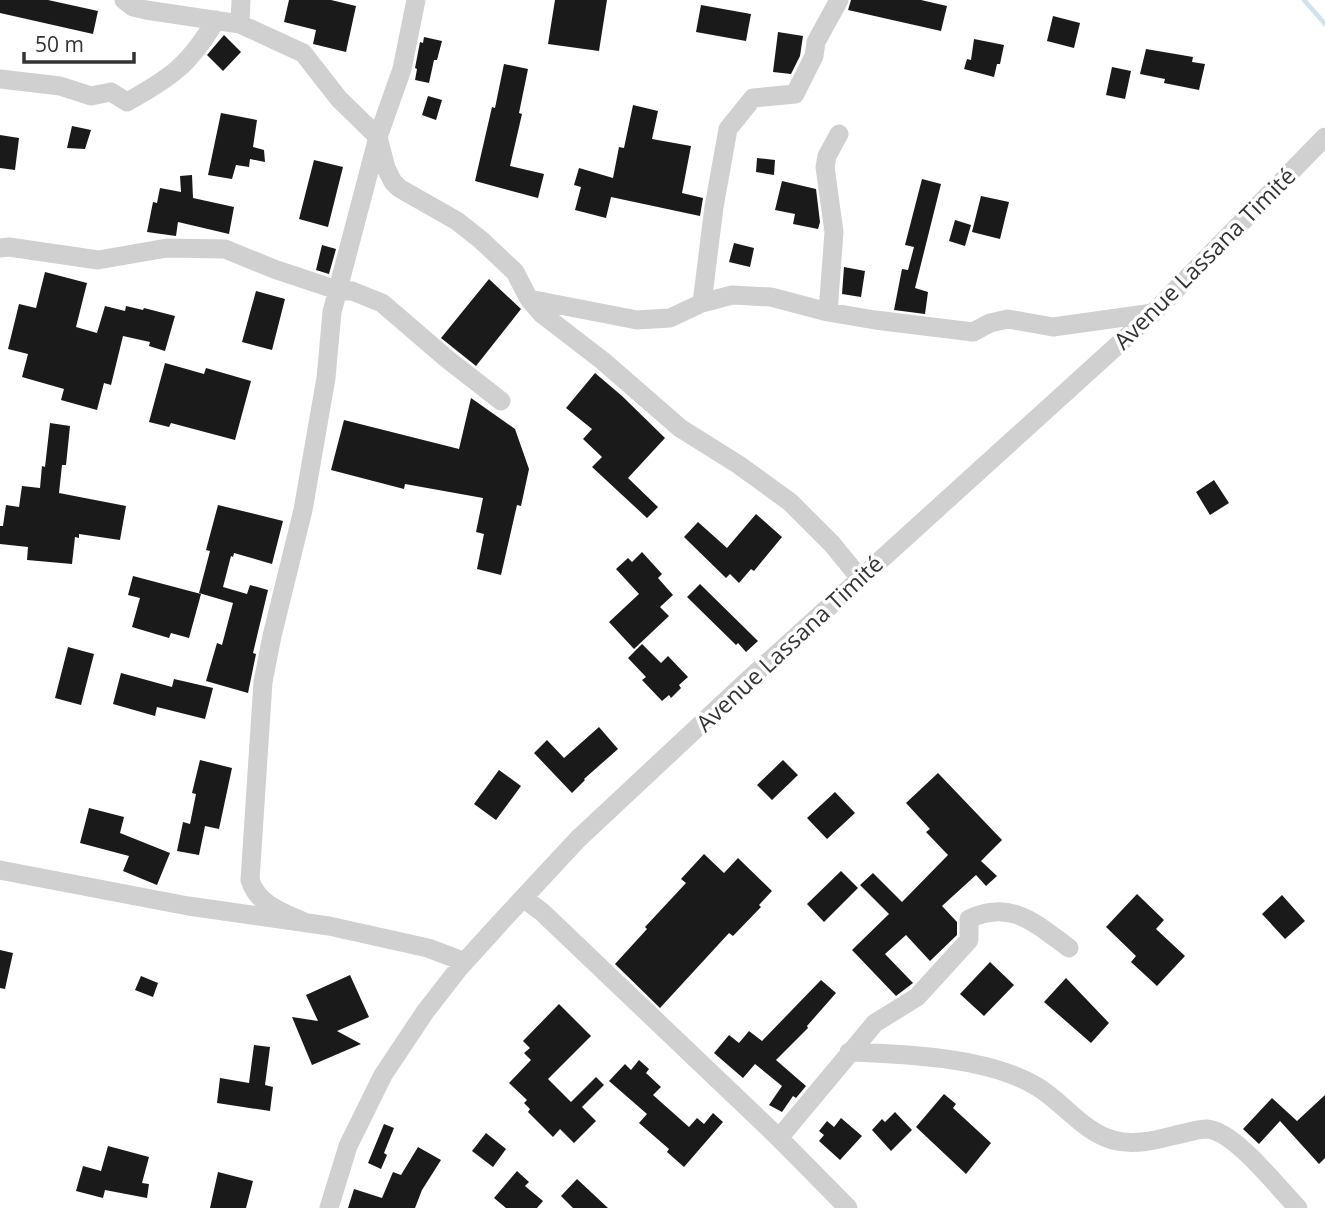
<svg xmlns="http://www.w3.org/2000/svg" width="1325" height="1208" font-family="'Open Sans',sans-serif">
<rect width="100%" height="100%" fill="#fff"/>
<g fill="none" stroke-linecap="round" stroke-linejoin="round">
<path stroke="#cfe2ee" stroke-width="4.5" d="M1304,0L1325,24"/>
</g>
<path fill="#1a1a1a" d="M0,0H48L98,11L93,34L0,13Z
M289,0H331L356,6L346,52L313,44L316,30L284,22Z
M555,0H607L599,51L548,44Z
M851,0H921L947,6L941,31L848,10Z
M701,5L751,14L746,41L696,32Z
M1053,16L1080,23L1074,48L1047,41Z
M778,32L803,36L800,56L791,74L773,72Z
M224,35L241,52L223,71L207,55Z
M424,37L442,41L437,60H434L429,83L415,80L417,69L415,68L420,42L423,43Z
M974,39L1004,45L1000,64H997L994,77L964,69L967,59L971,60Z
M1146,49L1193,57L1192,62L1205,64L1199,90L1164,83L1165,79L1140,74Z
M504,64L528,69L519,113L522,114L510,166L544,174L538,198L475,181L492,107L495,108Z
M1112,67L1131,71L1125,99L1106,95Z
M428,96L442,100L436,120L422,115Z
M633,105L658,111L652,139L691,146L682,193L703,198L700,216L611,197L606,218L575,210L581,187L574,185L579,168L613,178L619,147L624,148Z
M221,113L257,120L253,147L264,150L265,162L250,159L249,167L236,165L232,179L208,175Z
M72,126L91,130L85,149L67,148Z
M0,135L19,138L15,170L0,168Z
M757,158L775,160L774,175L756,172Z
M314,160L343,167L328,227L299,219Z
M192,175L193,198L234,207L229,234L178,222L176,236L147,232L153,202L157,203L160,188L181,192L180,176Z
M922,179L941,184L915,288L928,292L925,314L894,310L902,269L908,270L914,247L905,245Z
M782,181L816,189L820,222L818,229L793,224L795,214L775,210Z
M981,196L1009,202L1000,239L972,232Z
M955,220L971,225L965,246L949,241Z
M734,243L754,248L750,267L729,262Z
M322,245L336,249L329,274L316,270Z
M844,267L865,271L861,297L842,294Z
M45,272L87,283L76,327L97,333L105,306L125,311L126,306L143,310L144,308L175,316L165,351L149,346L150,342L123,336L111,385L104,383L97,410L61,400L64,389L22,377L28,354L8,349L19,304L36,308Z
M489,279L521,309L476,366L441,338Z
M256,291L285,299L272,350L242,342Z
M165,363L204,374L206,368L251,381L235,440L171,423L169,427L149,422Z
M595,373L622,396L665,438L628,478L658,507L647,518L592,467L602,457L583,439L592,429L566,408Z
M471,398L515,429L529,469L521,506L517,505L501,575L477,569L484,534L476,532L483,498L405,484L404,489L331,470L344,420L459,449Z
M50,423L70,426L66,465H62L59,493L126,506L120,540L79,534V538L75,537L72,564L27,560L28,547L0,544V526H3L6,505L19,507L22,486L40,488L42,466L45,467Z
M1214,480L1229,503L1210,515L1196,492Z
M218,505L283,521L272,564L234,553L233,557L231,556L223,587L247,594L250,585L268,590L253,653L256,654L248,693L206,681L217,643L222,645L233,603L199,593L210,551L206,550Z
M756,514L782,537L754,571L751,569L739,583L730,574L726,578L684,537L698,522L727,548Z
M642,552L662,574L658,578L673,595L660,607L669,616L634,649L609,622L639,594L616,569L628,558L632,562Z
M133,576L201,594L189,638L171,633L169,638L132,627L140,598L128,595Z
M700,584L758,641L746,652L738,643L736,645L687,597Z
M642,644L661,663L668,656L688,677L679,685L681,688L671,698L669,695L662,701L642,680L646,677L628,658Z
M68,647L94,654L81,705L55,698Z
M121,673L172,687L174,679L213,688L205,719L157,707L155,716L113,704Z
M599,727L618,749L584,779L585,780L572,793L534,753L547,740L564,758Z
M200,760L232,768L219,829L205,826L199,855L177,851L183,822L190,824L196,794L192,793Z
M783,760L798,775L772,800L757,785Z
M499,770L521,786L496,820L474,804Z
M938,773L1002,840L981,861L997,876L986,886L976,875L942,906L957,922V935L930,961L906,935L885,954L913,983L896,996L852,950L889,914L860,885L873,873L902,902L948,855L926,832L930,829L906,803Z
M835,792L855,813L827,839L807,818Z
M89,808L124,817L120,833L170,853L157,885L123,871L129,856L80,843Z
M704,854L724,873L738,858L772,891L759,905L761,907L733,936L729,933L660,1008L615,964L647,929L645,927L686,883L681,879Z
M841,871L858,888L824,922L807,904Z
M1137,894L1164,920L1156,929L1185,956L1157,986L1131,962L1136,956L1106,927Z
M1282,895L1305,921L1285,939L1262,914Z
M0,950L13,953L5,989L0,988Z
M990,962L1014,985L984,1016L960,994Z
M350,975L369,1017L337,1031L361,1044L312,1065L292,1017L318,1021L306,995Z
M141,976L158,983L153,997L135,990Z
M1066,978L1109,1023L1091,1043L1044,1002Z
M821,980L836,993L807,1026L808,1028L776,1060L806,1086L796,1098L793,1096L782,1112L769,1105L782,1086L755,1064L743,1078L714,1053L729,1035L739,1043L749,1031L762,1041Z
M559,1004L591,1036L548,1079L571,1102L596,1077L604,1085L582,1107L596,1121L574,1143L560,1129L553,1137L528,1112L530,1109L524,1103L527,1100L509,1083L531,1060L524,1053L530,1048L523,1041Z
M254,1045L270,1047L265,1085L273,1087L270,1111L217,1103L220,1078L249,1083Z
M639,1060L649,1069L646,1073L661,1087L653,1095L689,1127L697,1118L704,1124L713,1113L723,1122L684,1167L667,1152L669,1149L639,1123L647,1114L609,1081L625,1064L631,1070Z
M944,1094L956,1104L953,1108L991,1143L966,1174L916,1127Z
M1325,1095V1158L1319,1164L1280,1121L1259,1144L1243,1129L1272,1098L1297,1121Z
M895,1112L912,1130L891,1151L872,1130L882,1119L885,1122Z
M841,1118L862,1136L840,1160L819,1141L824,1135L819,1131L827,1121L834,1127Z
M384,1124L394,1128L384,1153L387,1155L381,1169L368,1163Z
M486,1133L506,1149L493,1167L472,1151Z
M108,1146L149,1157L142,1183L149,1184L147,1198L105,1190L103,1198L76,1191L83,1166L101,1171Z
M418,1147L441,1160L422,1190L415,1208H348L354,1189L382,1198L393,1172L401,1175Z
M517,1171L529,1182L525,1186L543,1201L537,1208H506L494,1198Z
M218,1172L253,1181L246,1208H210Z
M577,1179L608,1208H573L561,1196Z"/>
<g fill="none" stroke-linecap="round" stroke-linejoin="round">
<path stroke="#d0d0d0" stroke-width="19" d="M124,0L133,7L146,10L240,24L303,53L339,99L378,137L386,168L393,182L399,188L457,221L481,240L515,272L529,299L542,314L603,361L680,428L739,465L790,502L832,544L859,577
M240,24L241,0
M0,79L60,86L91,96L111,92L127,102C172,77 189,65 216,20
M0,248L9,247L98,260L167,248L225,249L274,269L337,290L352,291L382,303L446,358L501,401
M529,299L637,320L670,318L702,303L732,295L771,297L828,312L875,320L973,332L990,323L1008,319L1053,327L1153,313
M702,303L714,207L728,129L753,98L795,94L814,56L816,42L839,0
M828,312L834,232L825,167L827,156L839,134
M0,870L188,906L329,926L428,948L465,962
M523,898L542,912L779,1138L848,1208
M304,922C282,912 258,905 250,880L263,682L272,636L303,510L326,378L332,312L378,137L402,69L416,0
M849,1052C905,1054 987,1057 1036,1086C1062,1101 1083,1132 1113,1140C1134,1146 1156,1140 1176,1135C1186,1133 1197,1129 1207,1129C1235,1131 1278,1188 1298,1208
M779,1138L875,1023L917,997L969,940V919C1012,899 1036,924 1069,948
M329,1208L348,1146L383,1075L425,1012L460,967L499,924L578,839L746,682L1153,313L1325,137"/>
</g>
<g text-anchor="middle" dominant-baseline="central" stroke-width="7" stroke-linejoin="round" paint-order="stroke">
<g font-size="23" fill="#333" stroke="#fff">
<text transform="translate(1204 258) rotate(-45)">Avenue Lassana Timité</text>
<text transform="translate(789 643) rotate(-43)">Avenue Lassana Timité</text>
</g>
</g>
<path d="M24 52v10h110v-10" fill="none" stroke="#333333" stroke-width="3.5"/>
<text x="35" y="52" font-size="21" fill="#333333" stroke="#ffffff" stroke-width="5" paint-order="stroke">50 m</text>
</svg>
